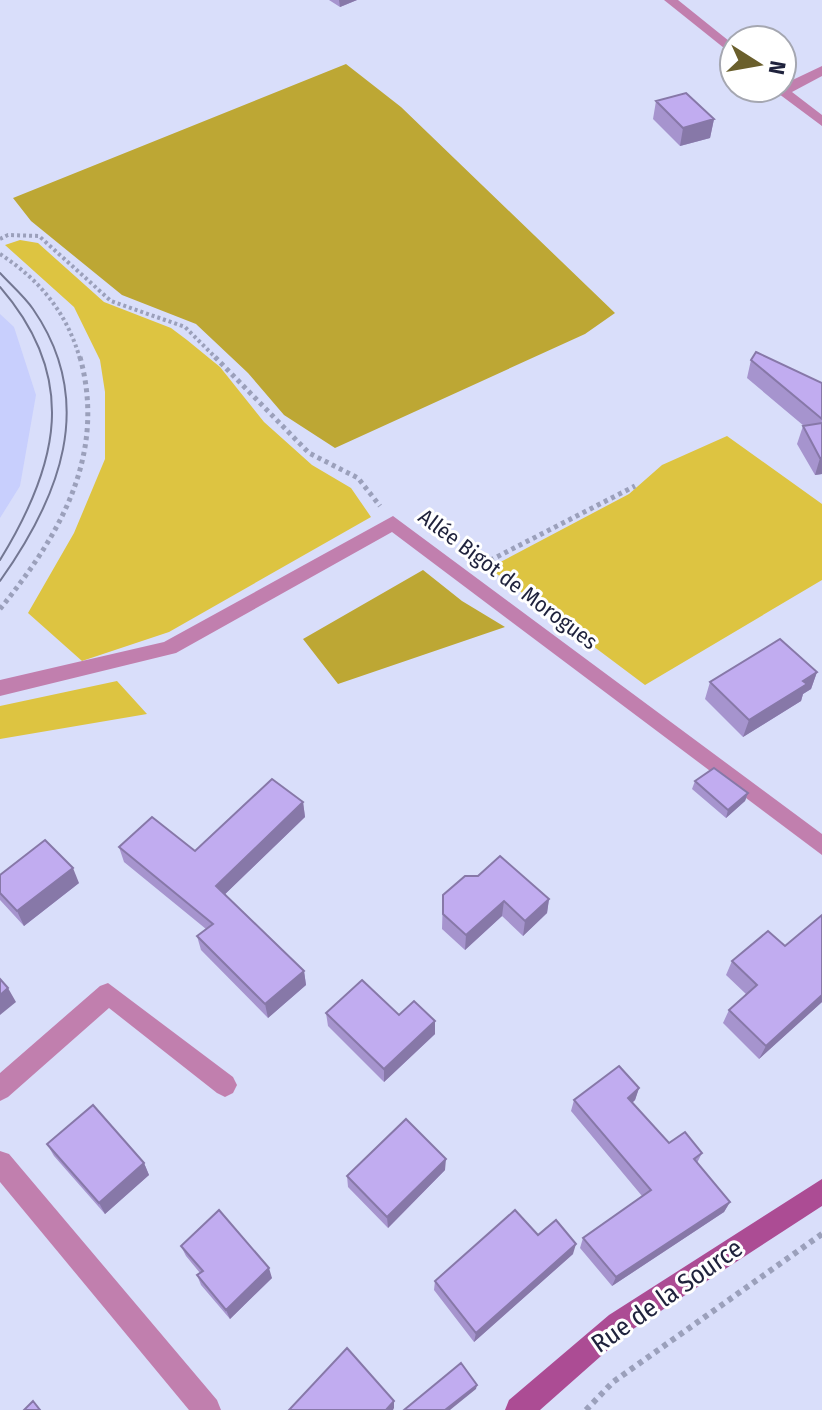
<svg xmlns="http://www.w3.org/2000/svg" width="822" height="1410" font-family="'Fira Sans Condensed',sans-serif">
<rect width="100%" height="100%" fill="#d9defa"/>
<path fill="#c8cffd" d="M0,314L14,327L36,395L20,486L0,518Z"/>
<path fill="#ddc441" d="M20,240L38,243L104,302L171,328L187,340L220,367L264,422L312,465L351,488L371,517L169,632L82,661L28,613L74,533L105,459V392L100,360L74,307L5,245Z
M727,436L822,504V580L645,685L489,568L629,494L662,465Z
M117,681L147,714L0,739V706Z"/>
<path fill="#bda734" d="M346,64L401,107L615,313L585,334L335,448L284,415L248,373L196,324L122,295L31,221L13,198Z
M423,570L462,601L505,627L338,684L303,639Z"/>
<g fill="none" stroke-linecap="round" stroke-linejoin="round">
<path stroke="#9ba0bb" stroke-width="4" stroke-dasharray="3 3" stroke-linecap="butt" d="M0,239L8,235L39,236L111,301L185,327L217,359
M0,254C40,280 67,313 80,359"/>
<path stroke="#9ba0bb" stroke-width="5" stroke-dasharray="4 4" stroke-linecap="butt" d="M215,357L309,453L358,478L380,506
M483,564L635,486
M0,609C60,535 107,455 80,357"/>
<path stroke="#9ba0bb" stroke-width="6" stroke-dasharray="5 5" stroke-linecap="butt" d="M586,1410L613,1382L822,1234"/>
<path fill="#c17fae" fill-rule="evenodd" d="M393,516L822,834V855L392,532L176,653L0,696V680L164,642Z"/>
<path fill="#c17fae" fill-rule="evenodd" d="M664,0H678L734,45V56Z
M822,66V76L792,92L822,115V126L771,88H782V85Z
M108,983L233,1077L237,1085L233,1093L225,1097L217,1093L109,1008L8,1097L0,1101V1073L100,986Z
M0,1151L9,1154L217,1400L221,1410H189L0,1182Z"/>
<path fill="#ac4c94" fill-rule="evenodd" d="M822,1179V1206L627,1333L540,1410H505L509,1400L609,1315Z"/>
<path stroke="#737792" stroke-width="2" d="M0,273C11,285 24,296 33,309C98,403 59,498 0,581
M0,287C79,378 59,464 0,560"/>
</g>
<path fill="#a694ce" d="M329,0H357L340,7Z
M656,101L714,119L710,138L680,146L653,119Z
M751,360L822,383V474L815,475L797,444L803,426H804L747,378Z
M817,672L811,689L803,694L801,701L743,737L705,699L710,682Z
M695,781L748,793L745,801L726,818L692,789Z
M303,802L305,817L225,894L304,971L306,985L268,1018L201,950L197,936L206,929L124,862L119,847L195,851Z
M0,875L79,883L24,926L0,900Z
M443,895L549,899L547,913L523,936L502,916L465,950L442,929Z
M822,915V1002L759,1059L723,1023L729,1010L746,994L726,975L732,961L785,946Z
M326,1013L399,1015L435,1021V1034L384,1082L328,1026Z
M639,1088L635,1100L632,1103L669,1143L702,1153L697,1163L730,1202L724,1212L612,1286L580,1248L583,1238L642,1196L571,1111L574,1100Z
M47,1144L144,1163L149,1175L105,1214L54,1156Z
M445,1170L388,1228L348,1187L347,1176Z
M538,1235L573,1254L474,1342L434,1290L435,1281Z
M181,1246L272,1278L230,1319L201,1285L197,1275L200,1273L186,1256Z"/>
<path fill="#8778a8" d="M339,0H357L340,7Z
M714,119L710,138L680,146L683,128Z
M820,458H822V474L815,475Z
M817,672L811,689L803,694L801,701L743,737L749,720Z
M748,793L745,801L726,818L728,810Z
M303,802L305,817L219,900L216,886Z
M73,868L79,883L24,926L17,911Z
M549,899L547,913L523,936L525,921Z
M504,901L502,916L465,950L466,935Z
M304,971L306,985L268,1018L265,1004Z
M8,988L16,1002L0,1015V995Z
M822,995V1002L759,1059L766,1046Z
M435,1021V1034L384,1082V1069Z
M639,1088L635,1100L624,1110L628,1098Z
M446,1159L445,1170L388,1228L387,1217Z
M144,1163L149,1175L105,1214L99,1203Z
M730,1202L724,1212L612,1286L616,1277Z
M576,1244L573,1254L474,1342L476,1333Z
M269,1268L272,1278L230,1319L226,1310Z
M477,1385L476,1389L450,1410H445Z
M394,1401V1408L393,1410H386Z"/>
<path fill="#c1acf0" stroke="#8778a8" stroke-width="2" d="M686,93L714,119L683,128L656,101Z
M756,352L822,383V419L751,360Z
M822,423V458H820L803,426Z
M780,639L817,672L803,681L807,684L749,720L710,682Z
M714,768L748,793L728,810L695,781Z
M272,779L303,802L216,886L304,971L265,1004L197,936L213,924L119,847L152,817L195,851Z
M45,840L73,868L17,911L0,893V875Z
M500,856L549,899L525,921L504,901L466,935L443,914V895L465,876H478Z
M822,915V995L766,1046L729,1010L757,985L732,961L768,931L785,946Z
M0,979L8,988L0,995Z
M362,980L399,1015L414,1001L435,1021L384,1069L326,1013Z
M619,1066L639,1088L628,1098L669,1143L685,1132L702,1153L694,1159L730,1202L616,1277L583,1238L651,1190L574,1100Z
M93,1105L144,1163L99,1203L47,1144Z
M406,1119L446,1159L387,1217L347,1176Z
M219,1210L269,1268L226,1310L197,1275L203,1271L181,1246Z
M515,1210L538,1235L556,1220L576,1244L476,1333L435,1281Z
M347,1348L394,1401L386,1410H289Z
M461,1363L477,1385L445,1410H404Z
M33,1401L40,1410H24Z"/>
<g text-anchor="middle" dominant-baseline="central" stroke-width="6" stroke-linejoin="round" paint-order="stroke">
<g font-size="22" fill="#1f223c" stroke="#fff">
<text transform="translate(508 579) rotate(37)">Allée Bigot de Morogues</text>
</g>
<g font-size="26" fill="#1f223c" stroke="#fff">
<text transform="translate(667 1296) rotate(-35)">Rue de la Source</text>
</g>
</g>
<g transform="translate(758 64) rotate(101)"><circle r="38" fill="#ffffff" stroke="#a5a7b1" stroke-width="2"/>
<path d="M0-6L14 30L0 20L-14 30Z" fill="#6a5f2c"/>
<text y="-12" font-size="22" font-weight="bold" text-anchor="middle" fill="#1f223c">N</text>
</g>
</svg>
